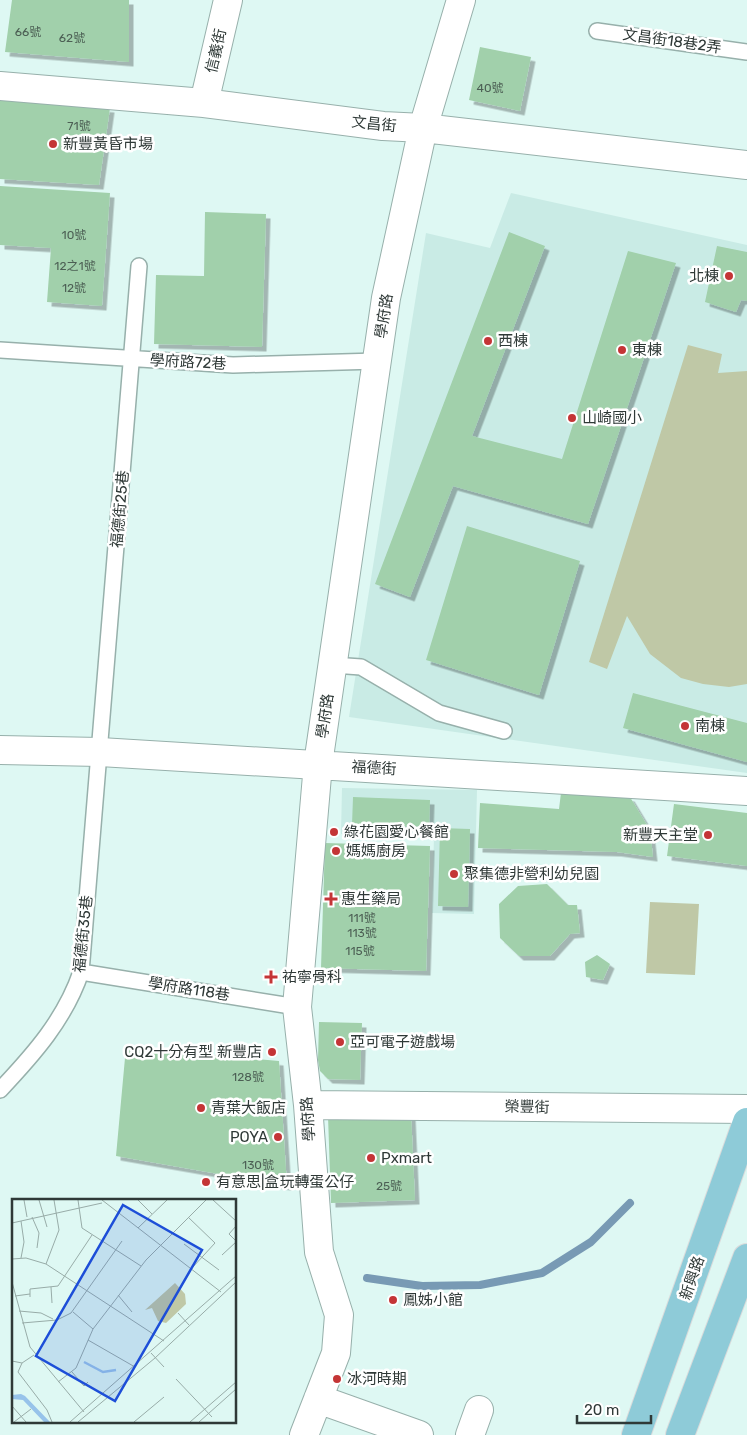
<svg xmlns="http://www.w3.org/2000/svg" width="747" height="1435" font-family="Rubik,'Noto Sans TC',sans-serif">
<defs>
<filter id="shadow"><feDropShadow dx="4.5" dy="4.5" stdDeviation="0" flood-color="#0004"/></filter>
</defs>
<rect width="100%" height="100%" fill="#def8f3"/>
<path fill="#c9ebe5" d="M511,193L747,245V773L349,717L426,233L490,248Z
M342,788L477,790L474,914L432,913L434,836L341,834Z"/>
<path fill="#bfc8a6" d="M688,345L722,354L718,373L747,371V684L729,687L703,684L681,678L650,654L627,616L607,669L589,662Z
M650,902L699,904L695,975L646,973Z"/>
<g fill="none" stroke-linecap="round" stroke-linejoin="round">
<path stroke="#789ab4" stroke-width="8" d="M367,1278L422,1286L480,1285L542,1273L591,1242L630,1203"/>
</g>
<path fill="#a1d0ab" filter="url(#shadow)" d="M12,0H129V62L5,52Z
M480,47L531,57L520,111L469,100Z
M0,99L110,108L99,185L0,179Z
M0,186L110,193L102,306L47,302L51,248L0,245Z
M205,212L266,214L262,347L154,344L156,275L204,276Z
M509,232L545,246L472,436L562,459L628,251L676,263L588,524L453,486L410,597L375,584Z
M717,246L747,252V301L741,300L736,312L705,302Z
M467,526L580,561L539,695L426,660Z
M633,693L747,723V762L623,728Z
M561,793L630,797L650,830L653,857L617,852L478,848L480,803L559,809Z
M353,797L430,800L429,827L352,825Z
M674,804L747,813V866L667,856Z
M440,828L470,829L468,907L438,906Z
M325,843L430,846L426,971L321,968Z
M547,884L568,905H577L580,933L570,934L550,956H519L500,938L499,904L518,886Z
M597,955L610,964L603,980L586,977L585,962Z
M319,1022L362,1023L360,1080L328,1079L320,1071L318,1060Z
M126,1047L279,1061L287,1186L116,1156Z
M411,1113L415,1200L331,1203L328,1116Z"/>
<g fill="none" stroke-linecap="round" stroke-linejoin="round">
<g stroke="#97b0ab" stroke-width="18">
<path id="service" d="M597,31L747,52
M0,350L233,365L377,361
M333,665L361,667L439,713L504,731
M81,972L297,1007
M0,1090C34,1054 65,1019 81,972L139,266"/>
</g>
<g stroke="#97b0ab" stroke-width="30">
<path id="minor" d="M0,86L204,103L383,126L423,128L747,165
M204,103L228,0
M0,750L100,752L747,791
M308,1105L747,1109
M318,1399L419,1435
M304,1435L336,1353L339,1315L319,1252L308,1105L297,1007L318,764L386,298L423,128L461,0
M470,1435L479,1410"/>
</g>
<g stroke="#dadbdb" stroke-width="30">
<path id="primary" d="M636,1435L747,1122
M680,1435L747,1258"/>
</g>
<use href="#service" stroke="#fff" stroke-width="15"/>
<use href="#minor" stroke="#fff" stroke-width="28"/>
<use href="#primary" stroke="#8ecbd8" stroke-width="28"/>
</g>
<g fill="#c43536" stroke="#fff" stroke-width="2">
<circle cx="53" cy="144" r="5"/>
<circle cx="729" cy="276" r="5"/>
<circle cx="488" cy="341" r="5"/>
<circle cx="622" cy="350" r="5"/>
<circle cx="572" cy="418" r="5"/>
<circle cx="685" cy="726" r="5"/>
<circle cx="334" cy="832" r="5"/>
<circle cx="708" cy="835" r="5"/>
<circle cx="336" cy="851" r="5"/>
<circle cx="454" cy="874" r="5"/>
<path d="M328.5 891.5h5v5h5v5h-5v5h-5v-5h-5v-5h5z"/>
<path d="M268.5 969.5h5v5h5v5h-5v5h-5v-5h-5v-5h5z"/>
<circle cx="340" cy="1042" r="5"/>
<circle cx="272" cy="1052" r="5"/>
<circle cx="201" cy="1108" r="5"/>
<circle cx="278" cy="1137" r="5"/>
<circle cx="371" cy="1158" r="5"/>
<circle cx="206" cy="1182" r="5"/>
<circle cx="393" cy="1300" r="5"/>
<circle cx="337" cy="1379" r="5"/>
</g>
<g text-anchor="middle" dominant-baseline="central" stroke-width="5" stroke-linejoin="round" paint-order="stroke">
<g font-size="12" fill="#4c5f54">
<text x="28" y="32">66號</text>
<text x="72" y="38">62號</text>
<text x="490" y="88">40號</text>
<text x="79" y="126">71號</text>
<text x="74" y="235">10號</text>
<text x="75" y="266">12之1號</text>
<text x="74" y="288">12號</text>
<text x="362" y="918">111號</text>
<text x="362" y="933">113號</text>
<text x="360" y="951">115號</text>
<text x="248" y="1077">128號</text>
<text x="258" y="1165">130號</text>
<text x="389" y="1186">25號</text>
</g>
<g font-size="15" fill="#2f3937" stroke="#fff">
<text transform="translate(672 41) rotate(8)">文昌街18巷2弄</text>
<text transform="translate(216 51) rotate(-77)">信義街</text>
<text transform="translate(374 124) rotate(6)">文昌街</text>
<text transform="translate(384 316) rotate(-81)">學府路</text>
<text transform="translate(188 362) rotate(3)">學府路72巷</text>
<text transform="translate(120 509) rotate(-85)">福德街25巷</text>
<text transform="translate(325 716) rotate(-82)">學府路</text>
<text transform="translate(374 768) rotate(3)">福德街</text>
<text transform="translate(83 934) rotate(-84)">福德街35巷</text>
<text transform="translate(189 989) rotate(9)">學府路118巷</text>
<text transform="translate(527 1107) rotate(1)">榮豐街</text>
<text transform="translate(308 1119) rotate(-94)">學府路</text>
<text transform="translate(692 1278) rotate(-71)">新興路</text>
</g>
<g font-size="15" fill="#2f3937" stroke="#fff" text-anchor="start">
<text x="63" y="144">新豐黃昏市場</text>
<text x="719" y="276" text-anchor="end">北棟</text>
<text x="498" y="341">西棟</text>
<text x="632" y="350">東棟</text>
<text x="582" y="418">山崎國小</text>
<text x="695" y="726">南棟</text>
<text x="344" y="832">綠花園愛心餐館</text>
<text x="698" y="835" text-anchor="end">新豐天主堂</text>
<text x="346" y="851">媽媽廚房</text>
<text x="464" y="874">聚集德非營利幼兒園</text>
<text x="341" y="899">惠生藥局</text>
<text x="282" y="977">祐寧骨科</text>
<text x="350" y="1042">亞可電子遊戲場</text>
<text x="262" y="1052" text-anchor="end">CQ2十分有型 新豐店</text>
<text x="211" y="1108">青葉大飯店</text>
<text x="268" y="1137" text-anchor="end">POYA</text>
<text x="381" y="1158">Pxmart</text>
<text x="216" y="1182">有意思|盒玩轉蛋公仔</text>
<text x="403" y="1300">鳳姊小館</text>
<text x="347" y="1379">冰河時期</text>
</g>
</g>
<g transform="translate(12 1199)">
<rect width="224" height="224" fill="#def8f3"/>
<path d="M163,84L173,95L174,105L154,124L146,122L140,109L133,111Z" fill="#bfc8a6"/>
<path d="M9,195L13,197L38,223H32L11,201L0,200V196Z" fill="#97c3ea"/>
<path fill="none" stroke="#97c3ea" stroke-width="2.5" d="M72,163L91,173L104,171"/>
<path fill="none" stroke="#98aca8" stroke-width="1" d="M12,1L15,18M27,1L35,28M66,1L70,29L129,67M90,1L209,93M126,1L140,15M201,1L224,22M20,18L27,34L25,49M176,18L203,44L180,69M9,22L12,43L9,59M0,24L90,4M224,27L217,35L224,42M126,29L155,1M172,45L207,71M210,56L224,43M0,60L14,59L34,65L152,142M34,65L47,31L42,1M0,83L18,148L72,213M39,88L40,104M106,96L120,113M3,97L18,95M18,98V90L46,87L80,36M7,112L29,114L41,120M61,113L81,130M166,114L177,126M10,124L45,121L59,114L110,42M76,141L123,168M139,154L152,168M0,162L10,164L22,156M10,164L6,173L35,211L40,223M60,173L72,187L76,183M164,180L200,218M46,183L64,169L81,130L134,61L194,1M0,207L14,223M2,223L19,210M58,223L224,77M66,223L143,159L224,83M122,223L152,198M178,223L224,183M187,223L224,190"/>
<path fill="#1d4ed8" fill-opacity="0.15" stroke="#1d4ed8" stroke-width="2.5" d="M111,6L190,51L103,202L24,157Z"/>
<rect width="224" height="224" fill="none" stroke="#2f3937" stroke-width="2.5"/>
</g>
<path d="M577 1415v8h74v-8" fill="none" stroke="#2f3937" stroke-width="2.5"/>
<text x="584" y="1415" font-size="15" fill="#2f3937" stroke="#ffffff" stroke-width="4" paint-order="stroke">20 m</text>
</svg>
